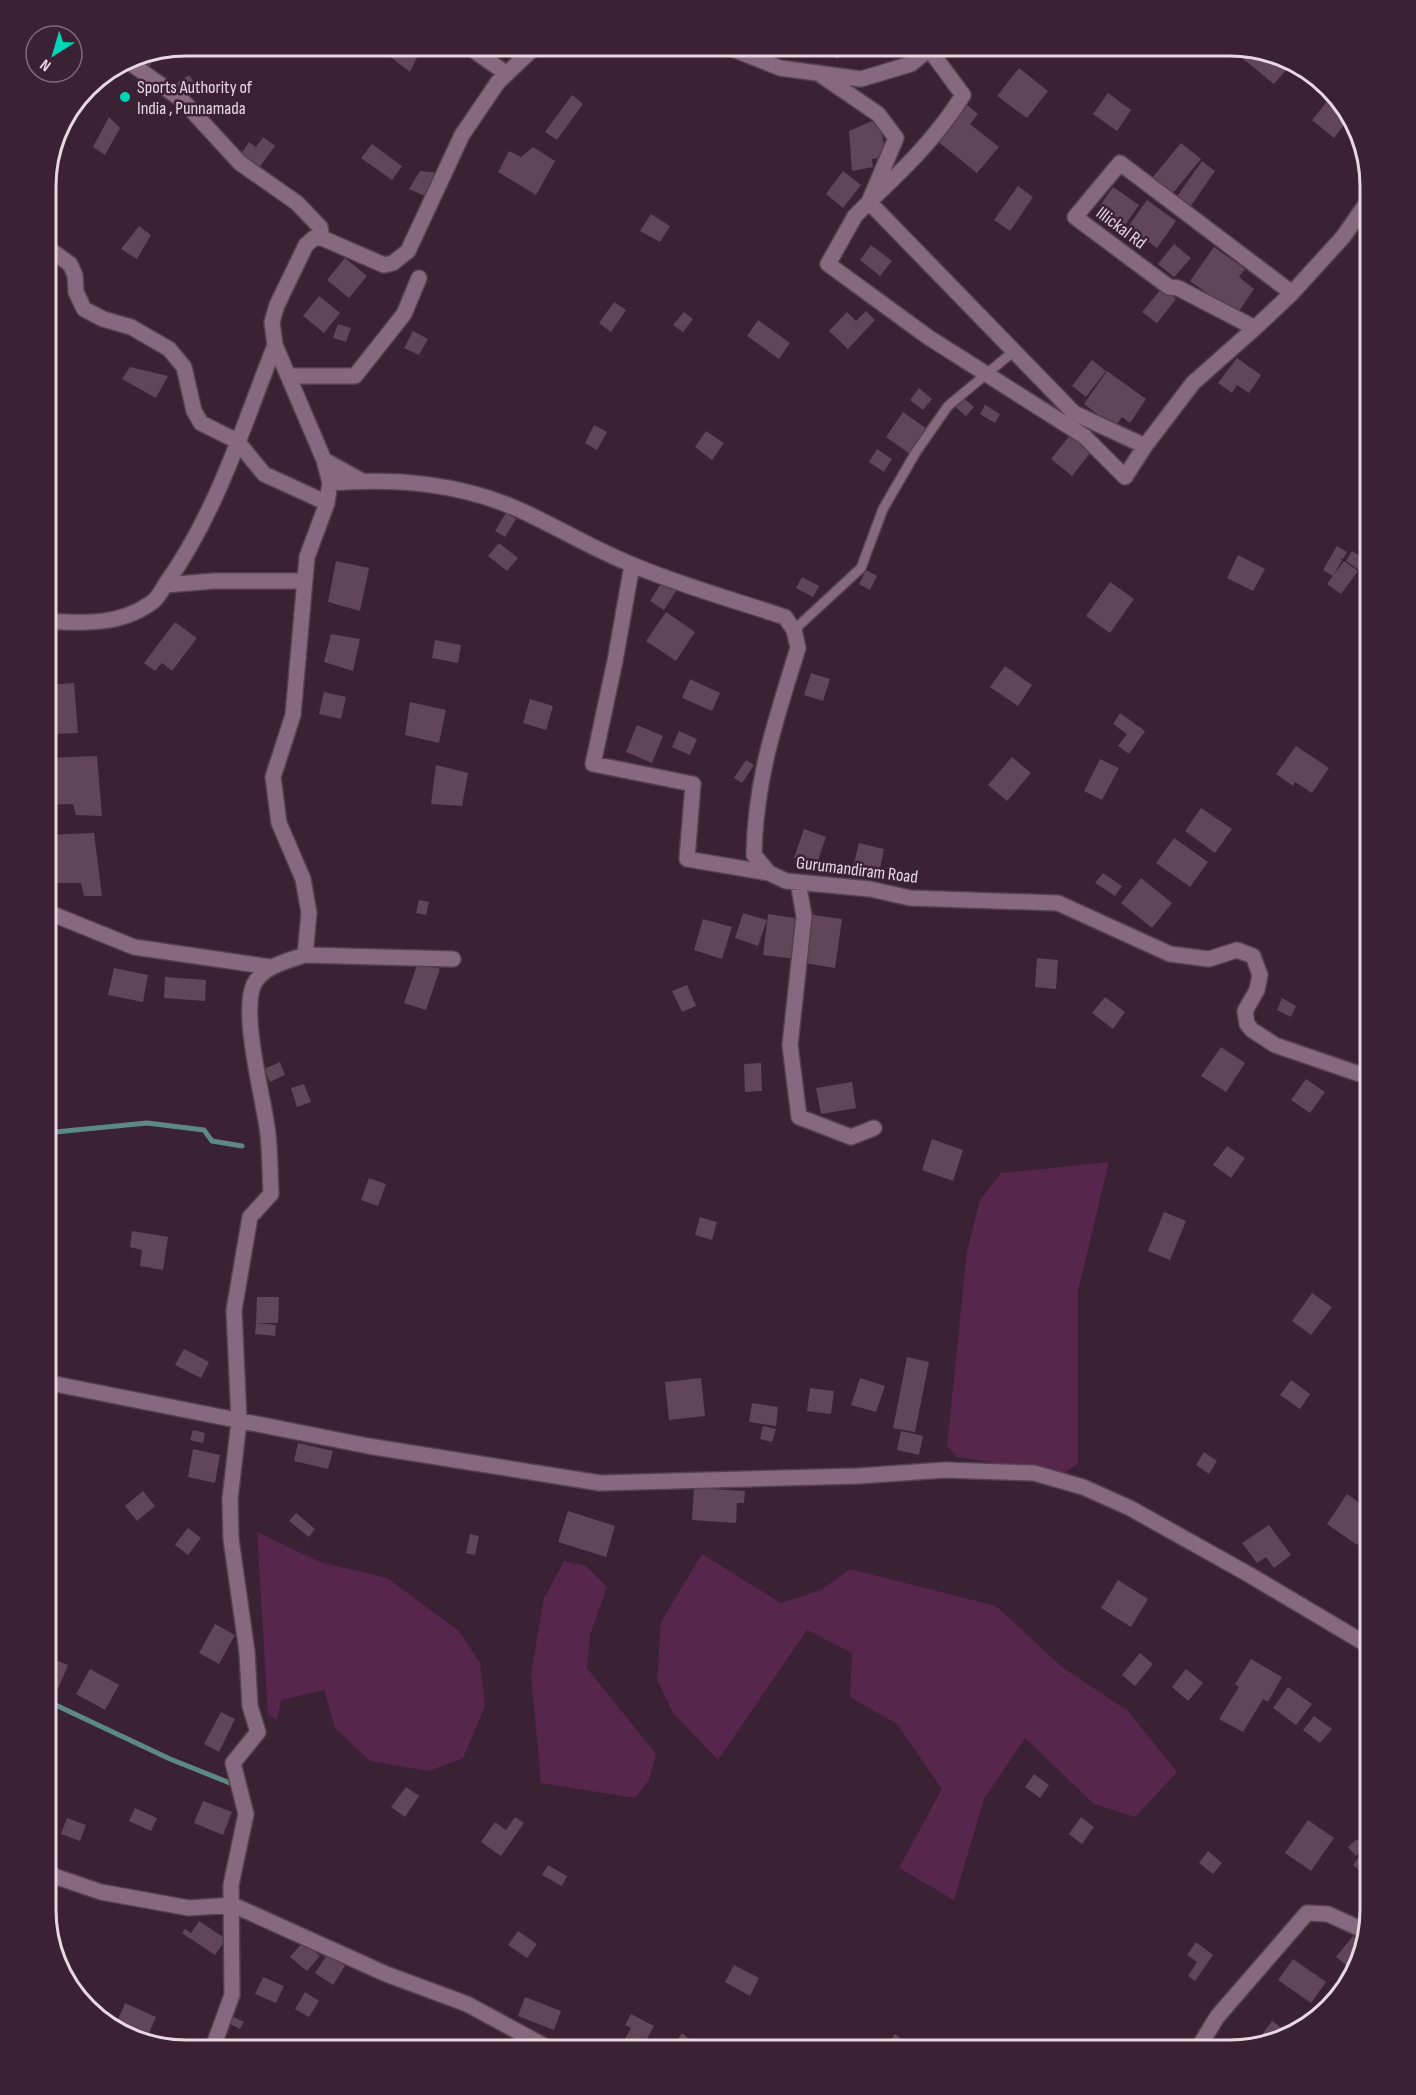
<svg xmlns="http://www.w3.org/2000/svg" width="1416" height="2095" font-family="'Sofia Sans Condensed',sans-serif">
<rect width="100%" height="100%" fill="#3a2134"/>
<path fill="#56264c" d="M1109,1162L1078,1291V1463L1063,1474L957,1457L947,1446L967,1251L980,1200L1001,1173Z
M257,1532L320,1562L387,1578L459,1631L480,1663L485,1706L463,1758L429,1771L370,1761L335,1728L324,1690L281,1700L277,1720L268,1715Z
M702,1554L781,1603L821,1590L850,1569L996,1606L1062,1667L1128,1711L1177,1772L1135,1817L1094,1804L1025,1738L984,1799L954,1900L899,1868L942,1789L897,1724L850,1697L852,1653L807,1630L718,1760L673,1713L657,1680L661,1622Z
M564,1561L586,1566L607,1587L590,1635L587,1668L656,1754L649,1780L635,1798L541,1783L531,1674L544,1598Z"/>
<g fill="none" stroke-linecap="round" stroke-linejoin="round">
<path stroke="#5c8a83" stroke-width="5" d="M45,1133L147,1123L204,1130L212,1141L242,1146
M45,1700L170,1759L235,1785"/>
</g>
<path fill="#61465a" d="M388,45H423L410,72L384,52Z
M805,45H847L838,59Z
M967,45H987L979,55Z
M1250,49L1262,52L1293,62L1274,84L1242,58Z
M160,50L147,69L133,57L135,55Z
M1019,68L1048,91L1027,118L997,96Z
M189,75L199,89L185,98L175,84Z
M1108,93L1131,110L1117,131L1093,114Z
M572,95L583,104L557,140L545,132Z
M1329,99L1351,116L1334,138L1312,120Z
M966,104L978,114L970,124L999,147L977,173L936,140Z
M109,117L120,128L105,155L93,147Z
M872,121L880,127L885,149L881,158L872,159L873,167L852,171L849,131Z
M263,137L275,146L255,173L237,160L249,142L256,147Z
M1181,143L1201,159L1172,194L1152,178Z
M372,144L402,166L392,180L361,158Z
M533,147L555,161L536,195L498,172L509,151L521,157Z
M1361,149L1365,165L1355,157Z
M1202,161L1215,171L1190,207L1176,198Z
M420,171L441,173L430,198L409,189Z
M843,171L861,185L843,208L826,194Z
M1018,186L1033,197L1010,231L994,220Z
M1113,187L1139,205L1125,225L1099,207Z
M1147,200L1176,221L1157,248L1128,227Z
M651,214L670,226L660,242L640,231Z
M139,226L151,235L137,259L121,249Z
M1174,244L1191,258L1174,277L1158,264Z
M871,245L892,261L880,276L860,260Z
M1214,247L1245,269L1239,277L1254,289L1237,314L1190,281Z
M345,258L367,276L349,298L327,280Z
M1162,288L1176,299L1157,323L1142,312Z
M319,296L340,313L324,333L303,316Z
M614,302L626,310L611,332L599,323Z
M866,311L875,320L848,349L829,331L847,312L856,321Z
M684,312L693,319L683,332L673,325Z
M758,320L790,343L779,359L747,336Z
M338,324L351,328L346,342L333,338Z
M413,331L428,339L419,355L404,348Z
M1237,358L1261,375L1249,393L1237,385L1232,393L1218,383Z
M1092,360L1106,371L1086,397L1072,386Z
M130,367L168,376L156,398L122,379Z
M1107,371L1146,399L1130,423L1122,417L1115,427L1084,404Z
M919,388L932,399L923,410L910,400Z
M961,396L974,407L966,416L953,405Z
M985,405L1000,414L995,423L980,414Z
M903,412L927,429L910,454L886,437Z
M594,425L607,432L597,450L585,443Z
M706,431L724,443L712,460L695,447Z
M1071,434L1092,451L1072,476L1051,459Z
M877,449L892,459L884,472L869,462Z
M506,513L516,519L505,537L495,531Z
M499,543L518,558L507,571L488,556Z
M1337,546L1347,552L1343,559L1340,558L1342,560L1333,576L1323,570Z
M1352,551L1366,560L1359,570L1346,561Z
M1238,555L1265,569L1253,591L1227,578Z
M336,561L369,568L360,611L328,602Z
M1344,561L1358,571L1341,594L1327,584Z
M866,570L877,576L870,590L859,584Z
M802,577L819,586L813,597L796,588Z
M662,582L676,591L664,610L650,601Z
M1110,582L1134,599L1110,633L1086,616Z
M666,612L695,632L676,661L646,641Z
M175,622L197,638L172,671L162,663L155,671L144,663Z
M331,634L360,639L353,671L324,662Z
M435,640L461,645L458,663L432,658Z
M1005,666L1032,685L1018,706L990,687Z
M811,673L830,679L823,701L804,695Z
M690,679L720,693L712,711L682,698Z
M74,683L78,733L55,734L57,746L45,747V685Z
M324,692L346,697L341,719L319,714Z
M530,699L553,706L546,730L523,723Z
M410,702L446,710L439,743L405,735Z
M1120,713L1145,731L1129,754L1118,746L1127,734L1113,724Z
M637,725L663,736L652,763L626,752Z
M679,731L697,739L690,755L672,747Z
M1296,746L1329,768L1312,793L1295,782L1293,786L1276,774Z
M97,756L102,816L76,815L73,804L45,805V758Z
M1012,757L1031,773L1007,801L988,785Z
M1100,759L1119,768L1102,800L1084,791Z
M746,760L754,765L742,783L734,778Z
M436,765L468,773L462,806L431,804Z
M1201,808L1232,829L1215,853L1185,831Z
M804,829L826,837L816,866L794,858Z
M94,833L102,896H84L81,883H45V835Z
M1174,838L1208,862L1190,887L1156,863Z
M859,843L884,849L880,869L854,863Z
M1103,873L1122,886L1115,896L1095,883Z
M1141,878L1172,903L1152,928L1121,903Z
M419,900L429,902L426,915L416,913Z
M743,913L767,920L758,946L735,938Z
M768,914L802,919L796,959L763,955Z
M807,914L842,919L835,968L804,963Z
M703,919L732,927L722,959L694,950Z
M1037,958L1058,960L1056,989L1035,987Z
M418,962L440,969L426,1010L404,1003Z
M114,968L148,975L143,1002L108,995Z
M165,977L206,980L205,1001L164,998Z
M687,985L696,1006L682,1012L672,991Z
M1105,997L1125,1012L1113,1029L1092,1013Z
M1282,998L1296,1006L1291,1017L1277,1010Z
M1221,1047L1245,1063L1226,1092L1201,1076Z
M280,1062L285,1075L270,1082L264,1069Z
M761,1063L762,1091L745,1092L744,1064Z
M1306,1079L1325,1092L1310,1113L1291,1100Z
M852,1082L856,1108L821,1114L816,1088Z
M304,1084L311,1102L297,1107L291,1088Z
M932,1139L963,1150L953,1181L922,1170Z
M1227,1146L1245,1158L1231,1178L1213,1165Z
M369,1178L386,1184L378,1206L361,1200Z
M1164,1212L1186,1221L1170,1260L1148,1251Z
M700,1217L717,1222L712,1240L695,1235Z
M132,1231L168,1237L163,1270L140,1266L142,1250L130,1247Z
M1312,1293L1332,1307L1311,1335L1292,1321Z
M257,1297H279L278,1323H256Z
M256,1323L276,1325L275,1336L255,1334Z
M184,1349L209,1362L201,1378L175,1365Z
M907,1357L929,1362L915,1432L893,1428Z
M701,1378L705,1416L669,1420L665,1382Z
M860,1378L885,1386L876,1412L851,1405Z
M1291,1380L1310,1394L1300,1409L1280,1395Z
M810,1388L834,1391L831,1414L807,1411Z
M752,1403L778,1407L776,1426L749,1422Z
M763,1426L776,1429L772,1442L760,1439Z
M193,1430L205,1433L203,1443L190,1440Z
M901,1431L923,1436L919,1455L897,1450Z
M298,1443L333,1451L328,1469L294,1461Z
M193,1449L220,1455L215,1483L188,1477Z
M1204,1452L1217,1461L1209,1474L1196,1465Z
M694,1488L745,1491L744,1503H737L736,1523L692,1520Z
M143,1491L155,1506L137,1521L125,1506Z
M1347,1494L1371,1511V1525L1357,1545L1327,1524Z
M568,1511L615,1526L606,1557L558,1542Z
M296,1513L315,1529L309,1537L289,1521Z
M1269,1525L1291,1555L1274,1568L1266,1557L1257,1563L1242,1543Z
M188,1528L201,1538L188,1555L175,1545Z
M470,1534L479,1536L475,1555L466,1553Z
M1118,1580L1148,1599L1131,1627L1101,1608Z
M215,1624L235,1635L219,1664L199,1653Z
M1140,1653L1153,1664L1135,1686L1122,1675Z
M45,1656L68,1665L58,1689L45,1684Z
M1251,1659L1282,1677L1268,1702L1263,1699L1243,1732L1219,1719L1239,1687L1235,1684Z
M90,1669L119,1685L105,1710L76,1694Z
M1186,1669L1203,1683L1188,1701L1172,1687Z
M1288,1687L1312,1704L1296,1725L1273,1708Z
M221,1712L235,1719L219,1752L204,1744Z
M1314,1716L1332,1729L1320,1743L1303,1730Z
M1034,1774L1049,1785L1040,1798L1025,1787Z
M406,1787L419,1796L405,1817L391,1807Z
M203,1801L232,1812L223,1835L194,1823Z
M135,1808L157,1818L151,1831L129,1821Z
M515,1817L524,1823L501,1856L481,1842L495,1822L506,1830Z
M1081,1817L1094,1827L1082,1844L1069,1834Z
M67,1818L86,1825L80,1841L61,1834Z
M1308,1820L1334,1838L1311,1871L1285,1853Z
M1357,1839L1364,1848L1356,1856L1348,1847Z
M1368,1845L1371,1848V1880L1353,1865Z
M1208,1851L1222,1863L1213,1874L1199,1863Z
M548,1865L567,1876L562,1886L542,1875Z
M199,1921L226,1939L215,1955L182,1933L185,1929L191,1933Z
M518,1931L537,1944L527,1958L508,1945Z
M1353,1936L1362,1944L1354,1971L1336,1957Z
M303,1942L320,1956L307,1971L290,1957Z
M1196,1942L1213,1955L1195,1981L1188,1976L1197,1962L1187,1955Z
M327,1955L345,1966L333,1985L315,1973Z
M1293,1959L1326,1982L1311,2003L1278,1980Z
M734,1965L759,1978L750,1996L725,1982Z
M263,1977L284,1986L276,2003L255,1994Z
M305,1992L319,2001L309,2017L295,2009Z
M525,1997L561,2011L554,2030L518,2016Z
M125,2003L156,2017L146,2040L124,2034L127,2026L117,2022Z
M227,2014L244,2022L240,2029L224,2021Z
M631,2014L654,2026L641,2050H619L631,2028L625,2025Z
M1272,2021L1290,2034L1256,2043Z
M682,2033L696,2044L692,2050H670Z
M895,2034L915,2050H883Z"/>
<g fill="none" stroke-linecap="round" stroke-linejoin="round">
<g stroke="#54404f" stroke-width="12">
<path id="service" d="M794,630L861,568L883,509L916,452L948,406L1014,351"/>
</g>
<g stroke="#54404f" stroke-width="18">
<path id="minor" d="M466,45L507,74
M723,45L780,68L861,79L911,64L934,45
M929,49L963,95C938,136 904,169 869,202L1074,413L1145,446L1193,383L1255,328
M126,60L182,100L240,163L297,203L320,227L322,238
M818,73L878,114L896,138L869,202L855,216L828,264L928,337L1084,436L1125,477L1145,446
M45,246L70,264L75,275L76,292L84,309L103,319L131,327L169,349L184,367L194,411L201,423L237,441L264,474L327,503
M1292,293L1120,163L1075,217L1169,287L1178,288L1255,328L1292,293L1343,237L1371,197
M289,376H355L404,314L419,278
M324,460L362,481
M330,483C396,478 461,483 522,511C559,528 595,550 633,565C682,586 734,600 785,617L794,630L798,648C776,719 755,780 754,855L769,873L786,881L870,889L910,898L1058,903L1170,954L1209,959L1237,950L1253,956L1260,975L1257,990L1245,1011L1247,1024L1252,1030L1275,1045L1371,1078
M632,565L615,661L593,764L693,784L687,859L769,873
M165,585L214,581H304
M45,621C82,623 119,626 151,603C158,599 163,588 167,582C217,512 244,424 275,345
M798,882L804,916L790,1045L799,1117L851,1137L874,1128
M45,911L134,947L270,967
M305,955L453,959
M45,1382L368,1446L600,1483L858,1476L945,1470L1034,1473L1083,1487L1130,1508L1248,1574L1371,1647
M45,1873L101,1892L189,1908L233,1905L386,1974L467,2004L552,2050
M212,2050L232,1995L231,1885L246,1814L233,1763L258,1732L250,1706L247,1652L231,1539L230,1499L239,1421L234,1310L250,1217L271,1194C270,1174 270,1154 268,1134C264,1099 240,1014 254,984C263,966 288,961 305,955L309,913L303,879L279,823L273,777L293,715L307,557L327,503L330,483L324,460L275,345L272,322L277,305L306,245L314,238H322L384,265L393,263L408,251L462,135L498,82L537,45
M1197,2050L1217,2017L1307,1913L1328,1914L1365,1931"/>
</g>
<use href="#service" stroke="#86697e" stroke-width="9"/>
<use href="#minor" stroke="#86697e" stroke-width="15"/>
</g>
<circle fill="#00d5b7" stroke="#3a2134" stroke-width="2" cx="125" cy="97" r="6"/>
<g text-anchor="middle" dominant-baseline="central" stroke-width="5" stroke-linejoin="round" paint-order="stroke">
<g font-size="18" fill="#e9d8e3" stroke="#3a2134" text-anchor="start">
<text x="137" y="87">Sports Authority of<tspan x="137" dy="21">India , Punnamada</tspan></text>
</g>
<g font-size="18" fill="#e9d8e3" stroke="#3a2134">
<text transform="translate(1121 228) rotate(37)">Illickal Rd</text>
<text transform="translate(857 870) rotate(7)">Gurumandiram Road</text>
</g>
</g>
<path d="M0 0H1416V2095H0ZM186 56H1230A130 130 0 0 1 1360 186V1910A130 130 0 0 1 1230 2040H186A130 130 0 0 1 56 1910V186A130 130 0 0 1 186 56Z" fill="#3a2134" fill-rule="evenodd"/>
<path fill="none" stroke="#e9d8e3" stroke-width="3" d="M186 56H1230A130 130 0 0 1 1360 186V1910A130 130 0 0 1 1230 2040H186A130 130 0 0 1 56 1910V186A130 130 0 0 1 186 56Z"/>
<g transform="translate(54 54) rotate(217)"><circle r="28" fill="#3a2134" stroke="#806a7a" stroke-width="1.5"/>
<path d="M0-4.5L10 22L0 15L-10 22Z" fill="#00d5b7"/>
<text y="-9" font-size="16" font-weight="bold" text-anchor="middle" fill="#e9d8e3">N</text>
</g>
</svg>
